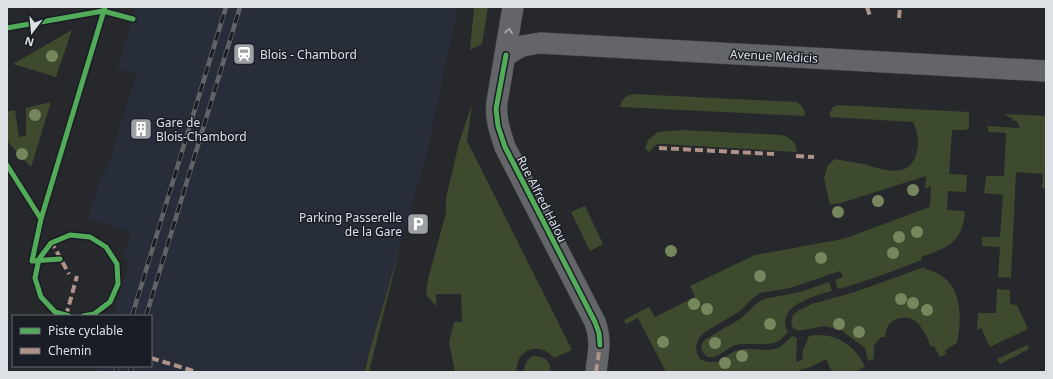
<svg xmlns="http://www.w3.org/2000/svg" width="1053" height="379" font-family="'Noto Sans',sans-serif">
<rect width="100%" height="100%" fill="#26282c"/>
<path fill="#282d3a" d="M136,7H458L446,62L427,154L363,372H96L98,366H151V316H113L130,260L123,257L131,232L88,219L102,172L106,173L136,74L117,69Z"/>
<path fill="#3e4a2e" d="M474,7H488L482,44L470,50Z
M72,30L56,77L13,64Z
M633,94L797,102C802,106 805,109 805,116L620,107C622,99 625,96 633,94Z
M51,102L31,167L7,141V112L15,110L19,137L26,136V108Z
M472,104L467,141L572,350L554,358C545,346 526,345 519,359C517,363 517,368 516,372H455L449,342L454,322H462L461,294H436V306L426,295L428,279L446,213V198L459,143Z
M838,105L969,112V128L966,130H952L949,174L967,175L966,192L948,191L947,210L965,211C963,242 948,248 921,257L922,260C894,271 866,281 838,289L835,280L843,277L840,271L790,288L760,293L753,298L740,311L705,332L699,338L696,346L697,354L701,360L709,362H717L735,351L745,349L769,350L779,348L792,336L797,338L796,362L802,360L803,350L809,336C833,331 856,345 865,367L854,372H832L826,359L811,367L793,372H666L638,318L626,324L624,320L649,307L655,317L695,297L690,286L755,255L843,239L930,207L931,186L925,189L926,176L841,203L830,205L824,178L828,165L835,159C844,161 854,162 863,164C882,169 908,180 916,155C920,143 918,133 913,122L830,117V112L833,107Z
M1004,114L1046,116V188H1042L1043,174L1016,172L1011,278L998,277L1000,247L982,246V237H1000L1003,195L984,193L986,176H1004L1006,133L989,132L987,126L1020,128L1017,122Z
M681,130L782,135C791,138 796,142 797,152L663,144H657L649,152L645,149L648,140L658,132Z
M585,206L603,244L590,251L571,212Z
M400,247L369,372H365L369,353Z
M924,267L925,269C962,277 963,313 957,343L945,350L946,354L940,357L934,346L931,347C927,337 923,327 914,320C911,318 907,317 902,318C891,319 886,326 885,337H881L874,345V359L868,361L865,348L842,331L834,328L824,326L798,331L793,328L791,322L793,315L799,310L812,304L855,292Z
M829,282L832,291C815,296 774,306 788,332C785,334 782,339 779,341C769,347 748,342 735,345C727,348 709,366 703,352C700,348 702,345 704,340L740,319L758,302L764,299L800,292Z
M997,289L1010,290V304L1017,305L1028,329L990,347L981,328L977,330L978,313H996Z
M1027,345L1029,349L1000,364L997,359Z
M533,356C543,356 552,360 550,372H524C525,364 526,360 533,356Z"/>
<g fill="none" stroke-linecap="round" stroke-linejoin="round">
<g stroke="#45464a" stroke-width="22">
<path id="street" d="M513,7L497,102C495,118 500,132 505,147L595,322C602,341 598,353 596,372
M506,55L522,46L540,43L1046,71"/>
</g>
<use href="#street" stroke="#636568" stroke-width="21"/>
<g stroke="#616366" stroke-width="4.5">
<path id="rail" d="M132,316L226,7
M146,316L240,7
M116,372L117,366
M130,372L132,366"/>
</g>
<use href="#rail" stroke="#1a1d25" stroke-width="3" stroke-dasharray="9" stroke-linecap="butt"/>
<path stroke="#af9288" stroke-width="4" stroke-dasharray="8 4" stroke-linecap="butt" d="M867,7L870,16
M899,18L900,7
M659,148L774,154
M796,156L814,157
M54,242L52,243L69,274
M66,316L77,276
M151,358L197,372
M596,372L600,345"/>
<g stroke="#1a1d25" stroke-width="8">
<path id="cycleway" d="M7,28L103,11L133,19
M506,55L496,109L498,126L505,147L595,322L599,333L600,345
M7,165L41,219
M60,259L32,261L41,219L105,7
M69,316L55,312L41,297L35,278L39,259L51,243L70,235L90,237L106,247L117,264L118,284L110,302L94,314L83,316"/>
</g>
<use href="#cycleway" stroke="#51ab58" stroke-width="5"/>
</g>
<g fill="#76875e">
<circle cx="52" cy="56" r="6"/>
<circle cx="35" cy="115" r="6"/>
<circle cx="22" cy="154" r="6"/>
<circle cx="913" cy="190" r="6"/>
<circle cx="878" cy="201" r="6"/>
<circle cx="838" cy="212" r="6"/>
<circle cx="917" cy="232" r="6"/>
<circle cx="899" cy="237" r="6"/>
<circle cx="671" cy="251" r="6"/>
<circle cx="893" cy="253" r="6"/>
<circle cx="821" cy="258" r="6"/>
<circle cx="760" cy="276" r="6"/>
<circle cx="901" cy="299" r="6"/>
<circle cx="913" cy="303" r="6"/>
<circle cx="694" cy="304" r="6"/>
<circle cx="707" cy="309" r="6"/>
<circle cx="927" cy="310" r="6"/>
<circle cx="770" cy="324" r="6"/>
<circle cx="839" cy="324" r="6"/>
<circle cx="859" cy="332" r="6"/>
<circle cx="663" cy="342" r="6"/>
<circle cx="715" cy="343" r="6"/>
<circle cx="742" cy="356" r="6"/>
<circle cx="725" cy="363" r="6"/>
</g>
<defs><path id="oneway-chevron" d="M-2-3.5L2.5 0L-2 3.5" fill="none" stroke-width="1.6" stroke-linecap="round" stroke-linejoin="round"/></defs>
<use stroke="#acafb3" href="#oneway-chevron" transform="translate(509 31) rotate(-81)"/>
<defs>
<g id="station-square" transform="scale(1.15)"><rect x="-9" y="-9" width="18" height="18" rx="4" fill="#9da0a4" stroke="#1a1d25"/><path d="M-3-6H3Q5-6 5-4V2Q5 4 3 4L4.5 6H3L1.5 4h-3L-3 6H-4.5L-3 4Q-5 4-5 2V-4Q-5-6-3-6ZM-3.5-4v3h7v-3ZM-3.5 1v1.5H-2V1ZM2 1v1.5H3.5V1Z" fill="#fff"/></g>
<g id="building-square" transform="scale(1.15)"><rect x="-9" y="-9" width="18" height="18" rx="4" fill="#9da0a4" stroke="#1a1d25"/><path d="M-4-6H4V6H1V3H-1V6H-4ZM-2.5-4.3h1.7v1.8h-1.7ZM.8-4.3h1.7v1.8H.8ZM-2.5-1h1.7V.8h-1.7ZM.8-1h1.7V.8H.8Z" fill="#fff"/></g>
<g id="parking-square" transform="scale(1.15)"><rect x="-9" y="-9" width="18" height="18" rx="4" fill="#9da0a4" stroke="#1a1d25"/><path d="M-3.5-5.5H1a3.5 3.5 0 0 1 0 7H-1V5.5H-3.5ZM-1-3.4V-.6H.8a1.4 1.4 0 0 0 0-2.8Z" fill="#fff"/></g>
</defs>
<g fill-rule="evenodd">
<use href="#station-square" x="244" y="54"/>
<use href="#building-square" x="141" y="129"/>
<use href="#parking-square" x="418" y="224"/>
</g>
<g text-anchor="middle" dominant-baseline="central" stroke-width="3" stroke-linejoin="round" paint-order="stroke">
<g font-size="12" fill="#dde0e5" stroke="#1a1d25" text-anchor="start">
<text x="260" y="54">Blois - Chambord</text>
<text x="156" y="122">Gare de<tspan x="156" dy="14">Blois-Chambord</tspan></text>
<text x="402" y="217" text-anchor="end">Parking Passerelle<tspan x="402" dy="14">de la Gare</tspan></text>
</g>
<g font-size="12" fill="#dde0e5" stroke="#1a1d25">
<text transform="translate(774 56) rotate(3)">Avenue Médicis</text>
<text transform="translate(542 199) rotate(63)">Rue Alfred Halou</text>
</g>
</g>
<rect width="1053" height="379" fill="none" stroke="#dde0e5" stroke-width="16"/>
<rect x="12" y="315" width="140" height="52" fill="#1a1d25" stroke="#686b72"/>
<rect x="20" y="328" width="20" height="6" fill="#51ab58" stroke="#686b72"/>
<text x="48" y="335" font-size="12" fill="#dde0e5">Piste cyclable</text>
<rect x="20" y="348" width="20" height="6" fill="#af9288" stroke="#686b72"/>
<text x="48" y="355" font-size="12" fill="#dde0e5">Chemin</text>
<g transform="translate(32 32) rotate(196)" stroke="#1a1d25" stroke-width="3" paint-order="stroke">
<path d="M0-3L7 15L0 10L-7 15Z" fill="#dde0e5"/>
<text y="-6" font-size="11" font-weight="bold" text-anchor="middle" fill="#dde0e5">N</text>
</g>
</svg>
